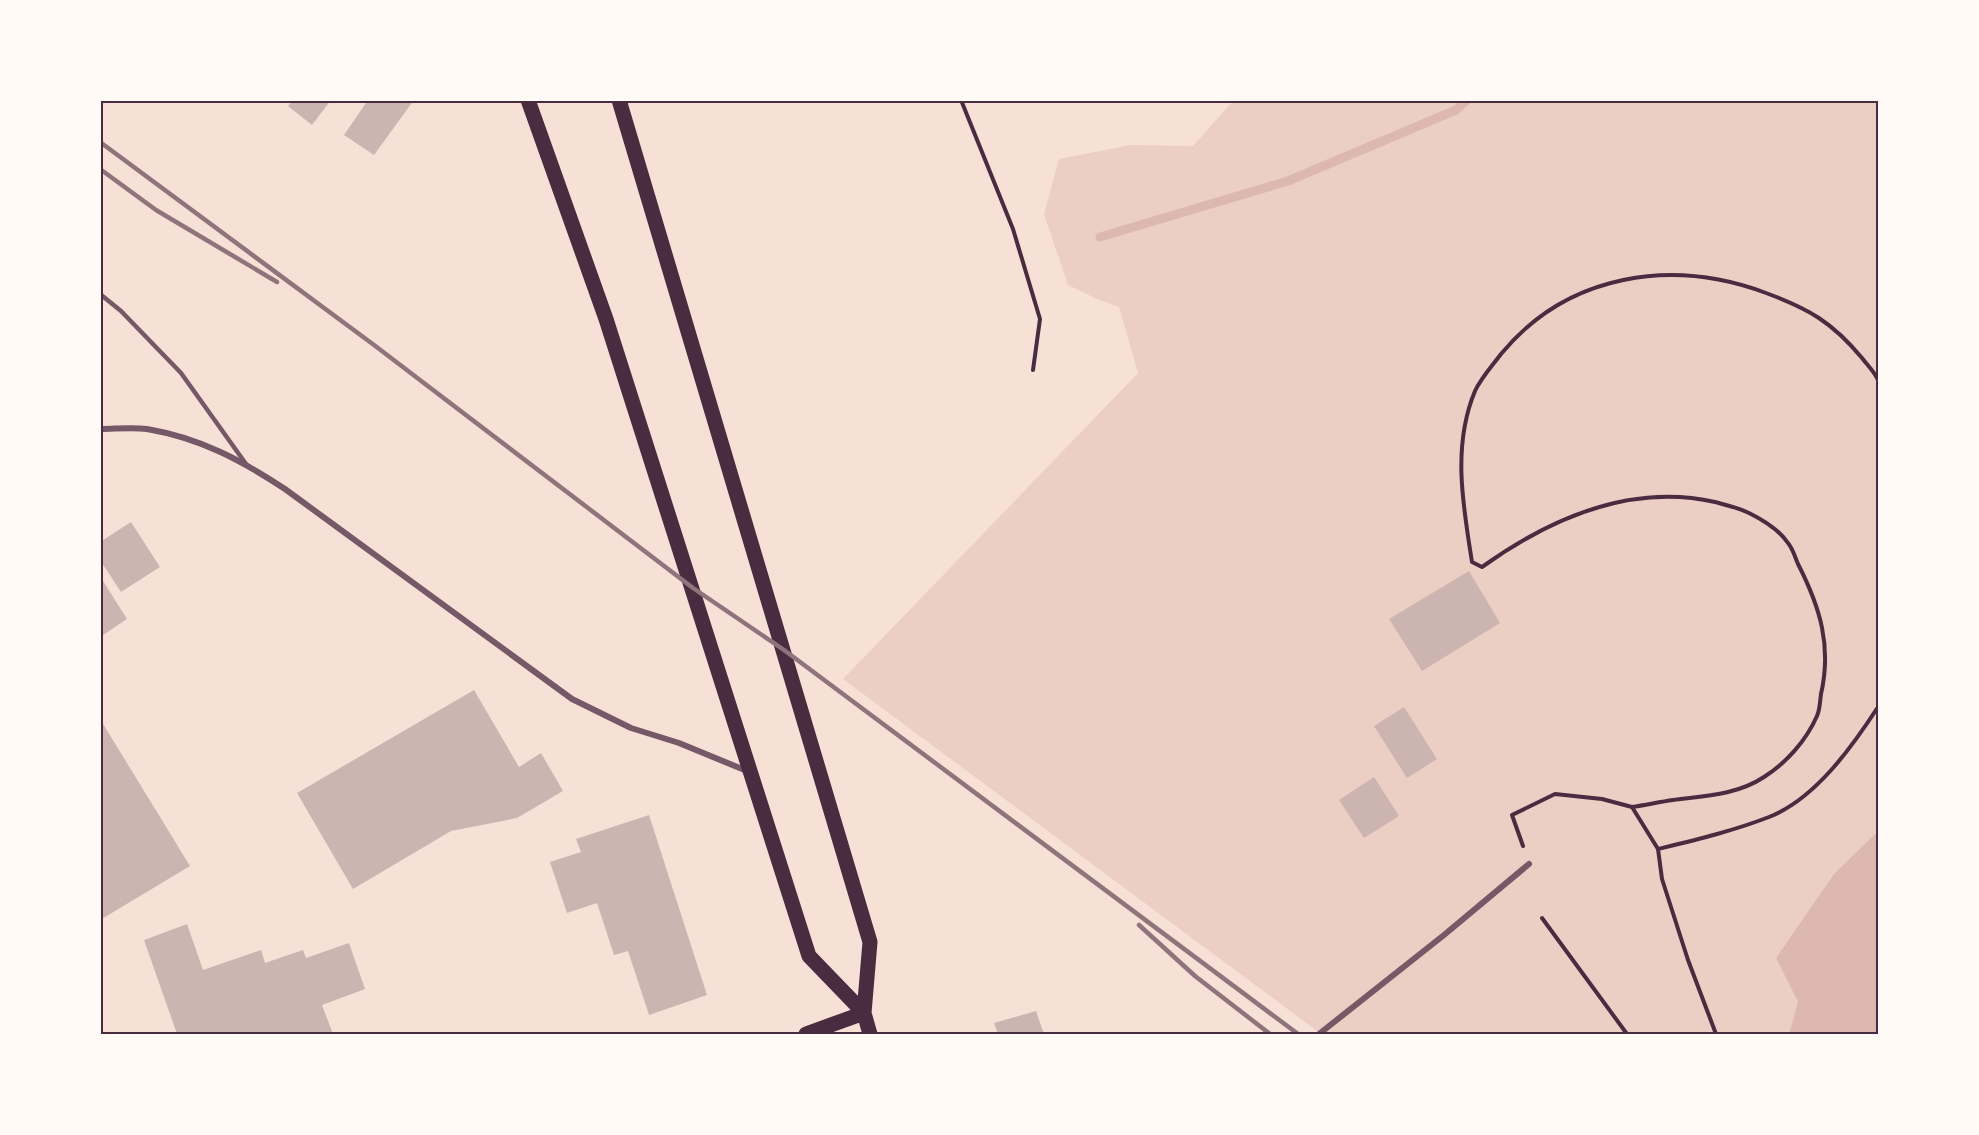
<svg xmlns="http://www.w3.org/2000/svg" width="1979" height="1135" font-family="'Open Sans',sans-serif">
<rect width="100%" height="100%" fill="#f7e1d7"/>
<path fill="#ebcfc5" d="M1233,101H1878V831L1834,874L1776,958L1798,1002L1789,1034H1321L843,679L1138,373L1119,307L1099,300L1068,285L1044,214L1059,159L1131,145L1193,146Z"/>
<path fill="#dcb8b0" d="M1878,831V1034H1789L1798,1002L1776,958L1834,874Z"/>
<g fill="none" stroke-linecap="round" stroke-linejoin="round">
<path stroke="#dcb8b0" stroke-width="9" d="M1100,237L1288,181L1456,110L1467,100"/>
</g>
<path fill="#ccb4b1" d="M293,100H331L312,125L288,106Z
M368,100H414L374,155L344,135Z
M131,522L160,567L121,592L100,560V542Z
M1469,571L1500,623L1422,671L1389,619Z
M103,581L127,619L100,637V582Z
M474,690L519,767L541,753L563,791L517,818L451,831L353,889L297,793Z
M1404,707L1437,759L1407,778L1374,726Z
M100,719L190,866L100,920Z
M1374,777L1399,816L1364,838L1339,800Z
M649,815L707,995L649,1015L628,951L614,955L597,903L567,913L550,862L581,852L576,839Z
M187,924L203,970L261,950L265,963L303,950L306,958L349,943L365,989L322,1005L333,1034H177L144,940Z
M1036,1011L1044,1034H998L994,1023Z"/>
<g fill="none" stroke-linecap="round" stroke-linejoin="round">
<path stroke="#4a2c40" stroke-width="4" d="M961,100L1013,229L1040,319L1033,370
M1632,807C1646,805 1659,802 1673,800C1704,796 1737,795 1764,777C1786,763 1806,741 1817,716C1820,709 1820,701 1821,694C1832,646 1820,607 1798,564C1795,557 1793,549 1788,543C1780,531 1763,520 1749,513C1739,508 1726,505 1715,502C1631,483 1549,519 1482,567L1472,562C1463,505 1452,446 1475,391C1481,378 1492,366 1501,354C1568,273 1672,258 1766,293C1809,309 1832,322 1862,358C1868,366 1874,371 1878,380
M1523,846L1512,815L1555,794L1602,799L1632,807L1658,849L1662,879L1688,960L1716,1034
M1658,849C1695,840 1733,831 1769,817C1815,799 1852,747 1878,707
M1542,918L1627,1034"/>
<path stroke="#755966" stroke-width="4.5" d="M100,294L121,311L181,373L246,464"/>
<path stroke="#755966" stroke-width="6" d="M100,429C115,429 132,427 147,429C200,438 241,460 285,489L572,699L631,728L679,743L747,771
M1319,1034L1444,935L1529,864"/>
<path stroke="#4a2c40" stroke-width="15" d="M528,100L606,319L809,956L864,1013
M619,100L870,942L864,1013L870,1034
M806,1034L864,1013"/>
<path stroke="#8f747c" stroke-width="4.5" d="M100,142L374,345L693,588L784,650L1298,1034
M100,169L156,210L277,282
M1139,925L1195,976L1270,1034"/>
</g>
<rect width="1979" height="1135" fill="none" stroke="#fffaf5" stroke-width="204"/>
<rect x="102" y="102" width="1775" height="931" fill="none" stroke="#4a2c40" stroke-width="2"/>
</svg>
